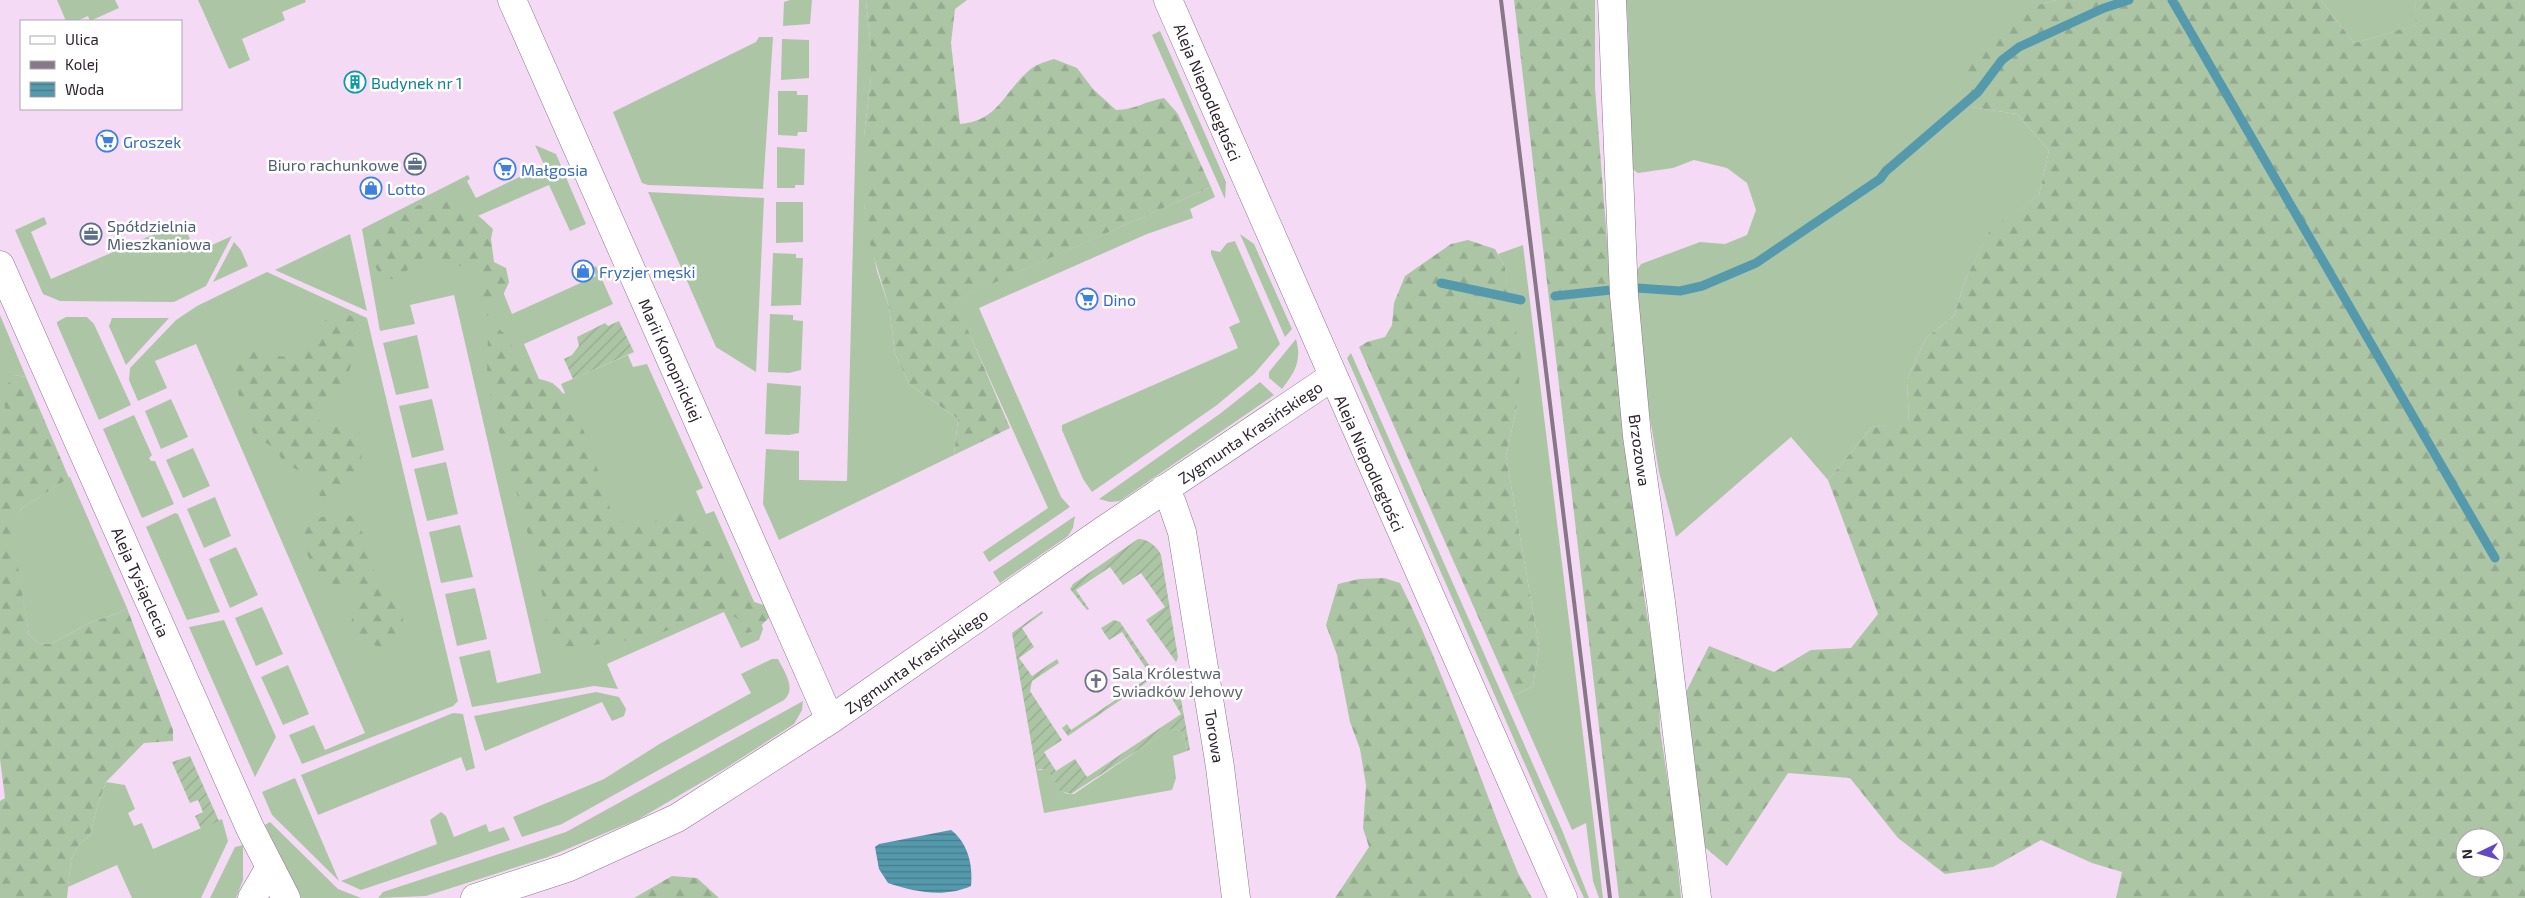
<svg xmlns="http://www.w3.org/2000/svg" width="2525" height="898" font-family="'Exo 2',sans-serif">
<defs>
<pattern id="forest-firs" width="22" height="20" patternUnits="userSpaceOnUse" patternTransform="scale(1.25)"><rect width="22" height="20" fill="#acc6a5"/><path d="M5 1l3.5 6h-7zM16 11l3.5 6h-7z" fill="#94aa8e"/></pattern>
<pattern id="garden-furrows" width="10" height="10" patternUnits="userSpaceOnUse" patternTransform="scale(1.25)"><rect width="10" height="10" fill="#acc6a5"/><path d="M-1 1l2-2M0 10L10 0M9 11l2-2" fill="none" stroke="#94aa8e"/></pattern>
<pattern id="water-rules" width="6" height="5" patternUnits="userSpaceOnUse" patternTransform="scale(1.25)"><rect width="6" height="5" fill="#5499ac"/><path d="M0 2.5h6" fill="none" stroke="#467d8c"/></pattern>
</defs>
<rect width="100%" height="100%" fill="#f5daf5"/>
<path fill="#acc6a5" d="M57,0H115L119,8L90,21L88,16L77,21H66Z
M198,0H305L306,2L282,12L285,20L242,39L250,60L229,69Z
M790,0H812L810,24L783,26L784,2Z
M859,0H866L871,50V78L864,136V205L877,271L889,307L895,354L909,384L958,419L954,455L779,540L763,504L766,449L799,451V480L847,481Z
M1626,0H2057L2041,4L1971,107L2017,114L2049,150L2039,195L1990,231L1966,278L1954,316L1926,338L1907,379L1909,423L1872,427L1828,480L1791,437L1676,537L1659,472L1635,329L1633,277L1641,264L1700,242L1725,244L1747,235L1756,210L1747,183L1727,168L1694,160L1673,168L1638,173L1628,166C1624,111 1632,55 1626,0Z
M2321,0H2415L2417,25L2354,43Z
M1160,31L1226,182L1225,199L1152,35Z
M759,37H773L763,189L648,185L642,183L613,112L756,42Z
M782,39L809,40V78L781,80Z
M778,91H797V95H808L807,132H798L797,136L778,135Z
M535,145L556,154L586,224L570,231L549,185L473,218L512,314L596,276L593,268L596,266L613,304L524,344L548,400L565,393L561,384L628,355L633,367L647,364L703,488L696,491L706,514L714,511L759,613L763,629L759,640L741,648L724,612L607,664L618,689L594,686L472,707L459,657L490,650L497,683L541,673L454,295L410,305L415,324L380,331L362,229L468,175L470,179L467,181L476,198L544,165Z
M777,147L805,149L804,185H795V188H777Z
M1211,187L1215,197L1190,209L1193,218L1147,234L979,308L1061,497L1070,507L989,562L983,552L1048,508L954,300Z
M648,192L764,198L756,372L716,347Z
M776,202H803V242L776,243Z
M44,217L47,224L31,232L51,279L182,222L196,252L232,236L206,286L174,302L60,301L43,294L15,230Z
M350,234L367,311L275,270Z
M1240,234L1254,244L1292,329L1285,337Z
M1235,241L1280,344L1254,374L1217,405L1092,492L1083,479L1062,430V425L1238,348L1229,327L1240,322L1211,254V250L1220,252L1227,243Z
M234,242L241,250L248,266L213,282Z
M1523,245L1603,898H1599L1593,881L1586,823L1572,830L1513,696L1533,686L1539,646L1506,456L1518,401L1505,267L1498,254Z
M773,253L796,254V258H803L801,305L771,306Z
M267,272L367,318L458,701L453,706L302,764L289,735L314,725L325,750L365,733L196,344L155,361L167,388L138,401L129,380L130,368L176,320L197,306Z
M770,314L793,315V320L803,321L801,370L789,373L768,372Z
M0,315L26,377L14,375L5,411L0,416Z
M66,317H87L94,324L131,405L99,420L57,324V322Z
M112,318H169L126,365L109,326Z
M417,335L429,388L396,395L383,343Z
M1296,339C1302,361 1295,372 1282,389L1269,378V372Z
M1351,353L1562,830L1589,898H1584L1573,874L1347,358Z
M1260,382L1274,395L1120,501L1110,502L1099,499L1221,413Z
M767,383L801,386L799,433L789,435L765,434Z
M171,399L188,437L161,449L145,411Z
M432,399L444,450L412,458L399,406Z
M134,415L152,455L149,458L151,461H155L174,504L142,518L103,429Z
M193,448L210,486L183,498L166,460Z
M446,462L458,514L427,521L414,469Z
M70,477L127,608L116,614L91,622L51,644L38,643L29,635L10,524L22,508Z
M215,497L231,536L204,548L187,509Z
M175,513L178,514L220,612L187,620L146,527Z
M1075,516L1073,528L1068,536L1000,583L993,572Z
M460,525L473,577L441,583L429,532Z
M236,547L258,595L230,608L209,559Z
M475,588L487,639L457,646L445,594Z
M262,607L283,654L256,666L235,618Z
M224,620L276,737L255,777L189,627Z
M772,659H778C784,671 797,689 784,700L562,824L522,837L513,817L604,779L661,743L751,693L741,674Z
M288,665L309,714L283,725L261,677Z
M596,692L619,697L626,709L624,716L612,721L602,702L485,751L474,716Z
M803,701L802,710L794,724L726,768L639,819L548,857L426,896L378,898L383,892L566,832Z
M453,713L463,714L475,768L466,771L461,757L318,815L301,775Z
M1176,729L1183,733L1187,751L1173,756L1176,778L1172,790L1044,813L1036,770H1047C1057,779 1057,796 1074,794L1168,730Z
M295,778L339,881L272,815L262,792Z
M106,782L125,785L135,809L128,813L134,826L142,823L153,849L222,819L228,841L201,898H132L117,865L68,887L71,860L78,846L90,835L97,807Z
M441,812L446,816L454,837L486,824L489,832L504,827L510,840L361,890L341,881L437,844L430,820Z
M270,822L338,889L361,898H301L265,825Z
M243,845V880L236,898H210L235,847Z"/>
<path fill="url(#forest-firs)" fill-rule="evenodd" d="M866,0H967L955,9L951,43L960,124C1000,121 1004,90 1032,68C1038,64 1047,61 1054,59L1077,68L1093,89L1116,110C1135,110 1145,101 1164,98L1178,114L1211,187L955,300L1010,428L954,455L958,419L909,384L895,354L889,307L870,244L864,205L863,173L864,136L871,78V50Z
M1514,0H1595V88L1620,404L1640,544L1643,589L1659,688L1660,729L1673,816L1681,898H1619Z
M2057,0H2321L2354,43L2416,25L2415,0H2525V898H2116L2122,872L2092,863L2041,840L1993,867L1945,874L1898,838L1850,778L1788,773L1727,866L1687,832L1684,696L1709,646L1774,672L1811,650L1851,648L1878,614L1828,480L1872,427L1909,422L1907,379L1926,338L1954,316L1966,278L1990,230L2039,195L2049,150L2017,114L1971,107L1961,74L1991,33L2041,4ZM2465,838H2495V868H2465Z
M450,200C468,205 480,217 493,229L491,239L494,262L506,268L509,282L493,317L482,314L478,275L470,267L439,264L425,257L413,264L398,280C369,276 375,261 372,236C390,214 421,201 450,200Z
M1468,240L1495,249L1505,267L1510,307L1521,352L1518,401L1506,456L1539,646L1533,686L1513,696L1359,347L1367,342L1385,337L1392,325L1394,303L1405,276L1451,244Z
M345,313L363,322L347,379L315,411L320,422L331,428L355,422C372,452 358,477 336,498L320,496L309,475L283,463C278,448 270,444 256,439L245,416L230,366C244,345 254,352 275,356C285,357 294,357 304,356C307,352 311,348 314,344C325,325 319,316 345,313Z
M499,329L509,338L522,375C531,378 544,379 552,383C582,402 601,485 614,519L644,527L675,510L690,520L702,539L717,544L743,598L766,606L769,618L755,631L746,633L738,619L721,609L643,640L612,641L587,647L563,646L552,635L546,623L543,598L525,522L493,410L487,373L488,335Z
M14,375L26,377L69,478L22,508L11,524L29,635L38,643L51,644L91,622L116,614L127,608L173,730V741L144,743L106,782L97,807L90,835L78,846L71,860L67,898H0V801L5,798L0,759V416L5,410L3,391Z
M344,513L358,519L376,576L402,598L403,621L394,652L357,639L349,629C354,614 359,601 351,585L333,584L322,581L308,556L299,531L306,520Z
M1384,578L1400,583C1447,677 1478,776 1518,873L1532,898H1335L1369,847L1363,828L1366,785L1360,749L1350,722L1337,655L1326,625L1338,584L1359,579Z
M672,876L697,878L719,898H634Z"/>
<path fill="url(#garden-furrows)" d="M619,321L634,352L573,379L564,359L572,355L579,346L577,337L605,323L608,326Z
M1138,539C1147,538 1158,547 1161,555L1178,657L1176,662L1146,620L1165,607L1141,573L1123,585L1110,567L1076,590L1089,609L1087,610L1070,589L1073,584Z
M1042,611L1043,613L1022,628L1034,647L1019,658L1032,676L1057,659L1059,663L1032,681L1030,691L1062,740L1044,752L1056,771L1075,759L1087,777L1181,714L1170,695L1179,688L1190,750L1187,751L1183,733L1176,729L1169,730L1071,794L1060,791C1054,781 1050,766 1036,770L1012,633Z
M1114,620L1120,622L1153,671L1154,677L1068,736L1062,728L1067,724L1071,730L1151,676L1122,632L1109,640L1101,628Z
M190,756L219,821L201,829L195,816L203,812L198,800L190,803L172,762Z"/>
<path fill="url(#water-rules)" d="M951,830C968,843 973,865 971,886C944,898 915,892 888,883L879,869L875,847L879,844Z"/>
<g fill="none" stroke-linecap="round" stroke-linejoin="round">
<path stroke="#5499ac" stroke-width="9" d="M2172,0L2495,558
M1441,283L1521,300
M1637,288L1680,291L1702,286L1756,263L1880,179L1886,171L1978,92L2002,60L2019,47L2104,8L2129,0
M1555,296L1611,290"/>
<g stroke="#8e768e" stroke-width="29">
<path id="minor" d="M512,0L830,720
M1168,0L1563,898
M1612,0L1624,295L1637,436L1661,602L1697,898
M0,265L250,828L286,898
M1164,489L1172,503L1182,532L1220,767L1236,898
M252,898L270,867
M475,898L567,868L677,818L830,720L1104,530L1332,377"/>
</g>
<use href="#minor" stroke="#fff" stroke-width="28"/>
<path stroke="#878" stroke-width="4" d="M1501,0L1610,898"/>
</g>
<defs>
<g id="building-ring" transform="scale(1.125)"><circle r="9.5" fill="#fff" stroke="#0f9aa8" stroke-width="1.5"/><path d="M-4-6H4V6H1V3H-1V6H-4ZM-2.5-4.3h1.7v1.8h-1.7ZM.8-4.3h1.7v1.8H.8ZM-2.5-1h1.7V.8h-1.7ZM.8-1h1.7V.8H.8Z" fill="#0f9aa8"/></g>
<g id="supermarket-ring" transform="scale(1.125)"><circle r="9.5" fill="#fff" stroke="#3f7fe0" stroke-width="1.5"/><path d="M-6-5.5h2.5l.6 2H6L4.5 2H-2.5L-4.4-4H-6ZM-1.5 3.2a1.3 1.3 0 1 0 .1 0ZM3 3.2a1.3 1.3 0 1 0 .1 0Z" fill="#3f7fe0"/></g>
<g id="office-ring" transform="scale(1.125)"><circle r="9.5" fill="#fff" stroke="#5c6f8a" stroke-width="1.5"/><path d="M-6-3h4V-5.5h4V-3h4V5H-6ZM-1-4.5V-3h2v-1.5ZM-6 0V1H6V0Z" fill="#5c6f8a"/></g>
<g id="shop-ring" transform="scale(1.125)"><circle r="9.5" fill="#fff" stroke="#3f7fe0" stroke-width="1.5"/><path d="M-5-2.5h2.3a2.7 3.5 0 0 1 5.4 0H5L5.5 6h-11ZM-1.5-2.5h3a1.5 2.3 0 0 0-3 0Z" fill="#3f7fe0"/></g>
<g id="church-ring" transform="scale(1.125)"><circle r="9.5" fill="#fff" stroke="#6b7280" stroke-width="1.5"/><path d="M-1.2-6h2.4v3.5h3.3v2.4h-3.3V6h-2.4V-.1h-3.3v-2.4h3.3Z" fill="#6b7280"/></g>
</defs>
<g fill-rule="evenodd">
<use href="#building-ring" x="355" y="82"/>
<use href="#supermarket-ring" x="107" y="141"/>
<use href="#office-ring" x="415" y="164"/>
<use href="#supermarket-ring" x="505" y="169"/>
<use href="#shop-ring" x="371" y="188"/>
<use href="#office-ring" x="91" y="234"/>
<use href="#shop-ring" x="583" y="271"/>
<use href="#supermarket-ring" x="1087" y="299"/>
<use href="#church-ring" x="1096" y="681"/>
</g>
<g text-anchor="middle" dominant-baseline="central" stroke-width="5" stroke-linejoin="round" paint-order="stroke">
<g font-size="16" fill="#0d838f" stroke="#fff" text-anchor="start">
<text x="371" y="82">Budynek nr 1</text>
</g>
<g font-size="16" fill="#2e242e" stroke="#fff">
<text transform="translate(1208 92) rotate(67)">Aleja Niepodległości</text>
<text transform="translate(671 360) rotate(66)">Marii Konopnickiej</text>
<text transform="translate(1250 432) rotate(-34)">Zygmunta Krasińskiego</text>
<text transform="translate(1640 450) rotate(82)">Brzozowa</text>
<text transform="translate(1370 463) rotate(66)">Aleja Niepodległości</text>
<text transform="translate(141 582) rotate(66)">Aleja Tysiąclecia</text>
<text transform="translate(916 661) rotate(-35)">Zygmunta Krasińskiego</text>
<text transform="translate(1215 736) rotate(81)">Torowa</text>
</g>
<g font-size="16" fill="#366cbe" stroke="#fff" text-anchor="start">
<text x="123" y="141">Groszek</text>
<text x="521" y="169">Małgosia</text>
<text x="387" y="188">Lotto</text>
<text x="599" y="271">Fryzjer męski</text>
<text x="1103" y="299">Dino</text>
</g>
<g font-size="16" fill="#4e5e75" stroke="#fff" text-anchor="end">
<text x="399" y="164">Biuro rachunkowe</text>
<text x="107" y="225" text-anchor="start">Spółdzielnia<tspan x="107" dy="18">Mieszkaniowa</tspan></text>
</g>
<g font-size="16" fill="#5b616d" stroke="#fff" text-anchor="start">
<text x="1112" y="672">Sala Królestwa<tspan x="1112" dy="18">Swiadków Jehowy</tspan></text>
</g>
</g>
<rect x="20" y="20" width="162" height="90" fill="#ffffff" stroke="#aba7ab"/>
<rect x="30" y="36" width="25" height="8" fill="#ffffff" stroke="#aba7ab"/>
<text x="65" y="45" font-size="15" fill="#2e242e">Ulica</text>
<rect x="30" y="61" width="25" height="8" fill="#887788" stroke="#aba7ab"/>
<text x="65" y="70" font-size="15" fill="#2e242e">Kolej</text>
<rect x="30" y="82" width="25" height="15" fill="url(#water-rules)" stroke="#aba7ab"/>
<text x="65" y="95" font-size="15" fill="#2e242e">Woda</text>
<g transform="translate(2480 853) rotate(265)"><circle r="24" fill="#ffffff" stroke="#aba7ab"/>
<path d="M0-4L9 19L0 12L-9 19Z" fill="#6547c0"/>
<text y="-8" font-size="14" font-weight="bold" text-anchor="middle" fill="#2e242e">N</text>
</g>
</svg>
